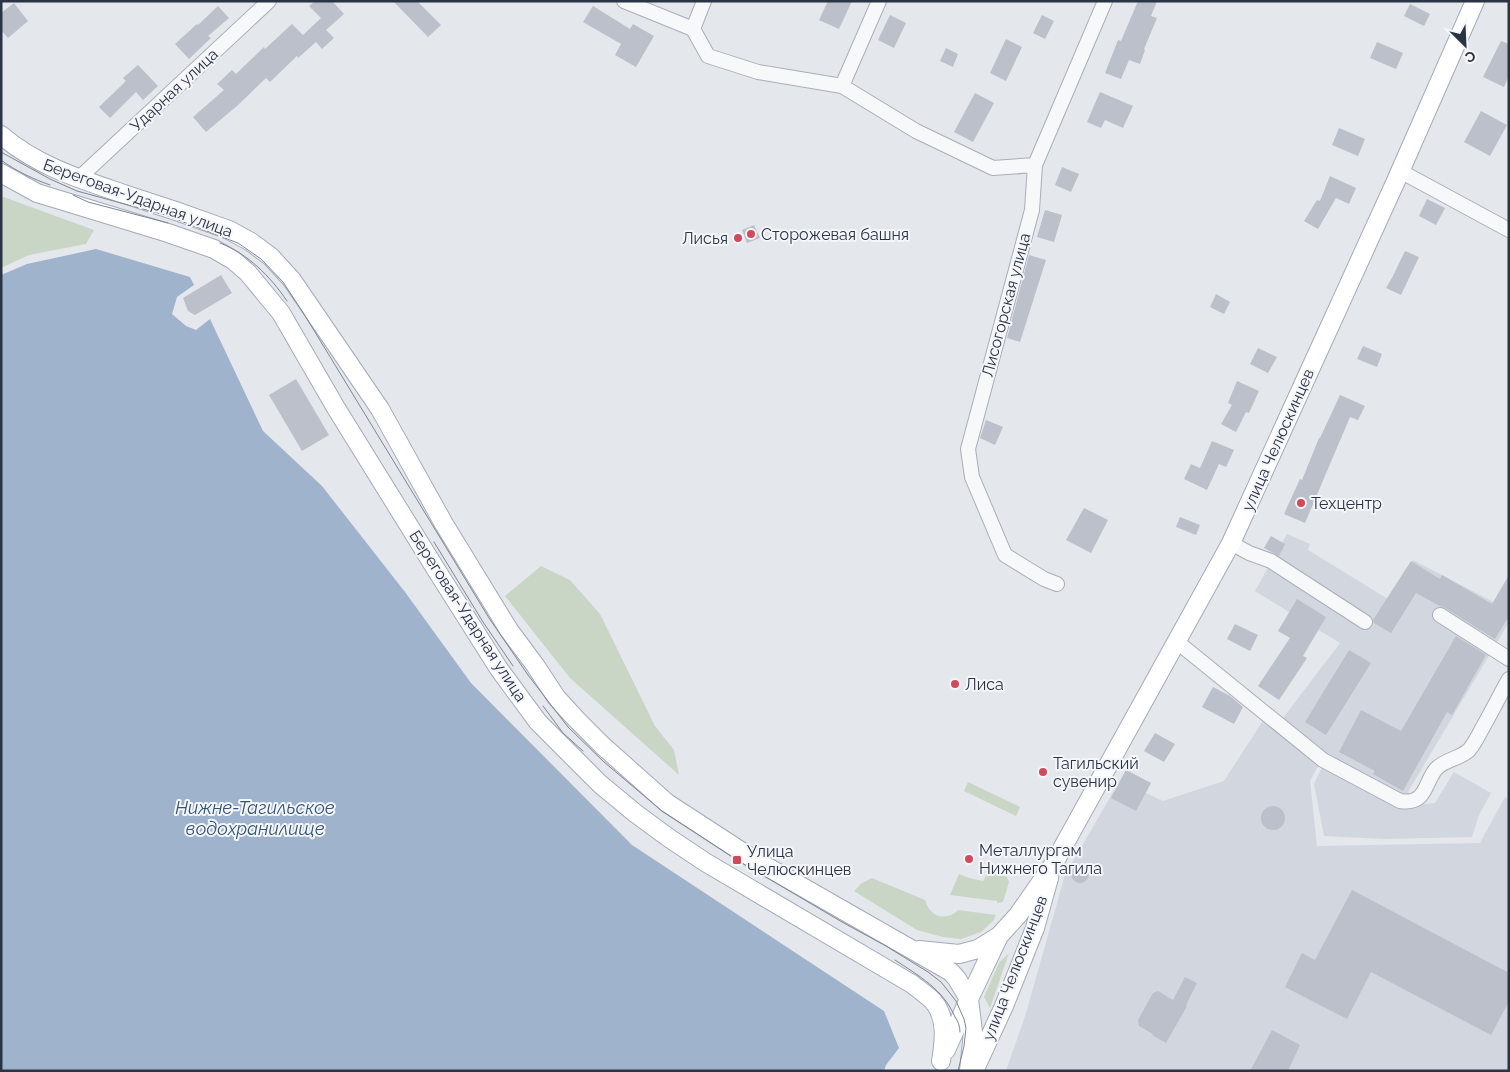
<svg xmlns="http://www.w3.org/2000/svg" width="1510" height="1072" font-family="Raleway,sans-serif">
<rect width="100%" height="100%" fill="#e4e7ec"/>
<path fill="#d2d6de" d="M1287,534L1310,544L1308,550L1388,599L1413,560L1509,610V622L1405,797L1332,760L1280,722L1340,643L1255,591Z
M1264,719L1321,761L1310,781L1317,846L1480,843L1505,797L1509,799V1071H1006L1026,1013L1065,875L1126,770L1151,783L1146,793L1163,801L1224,781Z
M1324,763L1403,806L1435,803L1454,772L1491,793L1479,815L1472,837L1384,839L1324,836L1314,784Z"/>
<path fill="#c9d6c5" d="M1,196L94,230L86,244L29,255L1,268Z
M541,566L570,580L600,614L655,726L674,750L679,775L570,678L505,596Z
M968,782L1020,807L1016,816L964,791Z
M990,870L1007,877L1009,882L1003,902L997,903V901L950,895L959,874L969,878L983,881Z
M872,878L925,900C926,903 928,908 931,911C938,919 951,918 958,910L996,915L993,921L981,932L961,939L943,937L917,930L854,891L862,883Z
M1009,953L990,1008L984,997L999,963Z"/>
<path fill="#9fb4cc" d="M96,249L190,277L194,285L177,297L172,314L186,326L196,330L210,319L263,431L322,486L405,592L471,683L632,845L884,1011L899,1048L886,1065L884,1071H1V275L27,264Z"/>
<path fill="#bbc0ca" d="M315,1H332L344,14L326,30L334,38L322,49L316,42L298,58L297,56L270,82L266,78L238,105L206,132L193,117L224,90L217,84L232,70L236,74L264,47L265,49L292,24L303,35L321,18L309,6Z
M393,1H417L441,25L428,37Z
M828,1H852L839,29L819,20Z
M1138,1H1157L1151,16L1157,18L1144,49L1145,50L1140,64L1129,60L1121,79L1105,73L1118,40L1121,41Z
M14,3L28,21L8,38L1,30V13Z
M1410,4L1430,14L1424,26L1404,16Z
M218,6L229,18L208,36L211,38L189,59L175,44L197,24L198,25Z
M593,6L630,29L633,24L654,36L636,67L615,55L621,44L583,22Z
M890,15L906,23L894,48L878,40Z
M1042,15L1054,21L1045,39L1033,33Z
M1006,39L1022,47L1006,81L990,73Z
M1501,41L1509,44V75L1504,87L1483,77Z
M1377,42L1403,53L1396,69L1370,58Z
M946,48L958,54L953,67L940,61Z
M138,65L158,86L143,100L136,92L110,118L99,107L126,81L123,78Z
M1100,92L1133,106L1123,128L1105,120L1101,128L1087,122Z
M975,93L994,103L973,142L954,132Z
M1481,111L1507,125L1490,156L1464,142Z
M1339,128L1365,139L1358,156L1332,145Z
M1062,167L1079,174L1071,192L1055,185Z
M1330,176L1356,188L1349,204L1336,198L1318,229L1304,221L1317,200L1320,201Z
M1427,199L1445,208L1436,225L1419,216Z
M1045,210L1062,215L1054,242L1037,237Z
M754,225L760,238L747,243L742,230Z
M1405,251L1419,257L1401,295L1386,288L1393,276Z
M1029,255L1046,260L1020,342L1007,338Z
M221,275L232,293L195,315L188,311L183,298Z
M1216,294L1230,302L1224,314L1210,307Z
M1363,346L1382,354L1377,367L1357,359Z
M1258,348L1277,357L1268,373L1250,364Z
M296,379L329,435L302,451L269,395Z
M1237,381L1259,391L1249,413L1246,412L1236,432L1221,424L1232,405L1228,403Z
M1340,395L1365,406L1358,420L1350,417L1305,523L1284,514L1300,479L1302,480L1319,438H1320Z
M986,420L1003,427L995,445L980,438Z
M1212,441L1234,450L1226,467L1219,464L1207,490L1184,479L1191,464L1200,468Z
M1084,508L1108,520L1091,553L1066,540Z
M1180,517L1200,525L1196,535L1176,527Z
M1271,536L1285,544L1279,556L1264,548Z
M1411,561L1440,579L1442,575L1492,604L1509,575V616L1495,639L1445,608L1440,606L1416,593L1391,633L1374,623L1373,620Z
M1297,599L1326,617L1303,656L1307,658L1279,700L1258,686L1290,638L1278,631Z
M1235,624L1258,635L1250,651L1227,639Z
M1456,636L1486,655L1452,715L1447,712L1403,791L1373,774L1375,771L1339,752L1361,710L1401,731Z
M1349,650L1371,663L1326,735L1305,722Z
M1213,687L1230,696L1243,707L1234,724L1202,707Z
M1155,733L1175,744L1164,762L1144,751Z
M1126,770L1151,783L1136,811L1111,798Z
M1261 818a12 12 0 1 1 24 0a12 12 0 1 1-24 0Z
M1071 874a9 9 0 1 1 18 0a9 9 0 1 1-18 0Z
M1352,890L1509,973V1001L1491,1035L1371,972L1347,1019L1285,987L1302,953L1315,960Z
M1185,977L1197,983L1186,1005L1187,1006L1166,1043L1152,1035L1153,1034L1139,1026L1138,1020L1153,993L1158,991L1173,1000Z
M1272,1030L1300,1045L1288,1071H1250Z"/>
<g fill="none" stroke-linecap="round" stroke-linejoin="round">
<g stroke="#a9aeb7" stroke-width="16">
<path id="minor" d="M624,1L693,29L708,56L758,72L842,86L916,131L993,168L1035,165
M693,29L704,1
M842,86L879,1
M1400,171L1509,230
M78,179L269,1
M1231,543L1249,553L1271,561L1365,622
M1057,584L1044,579L1005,555L972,477L968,449L1032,210L1035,165L1105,1
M1440,615L1509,659
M1176,641L1323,760L1400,801C1427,805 1424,783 1436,769C1445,759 1460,759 1469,750C1475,743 1479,734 1483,727C1492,711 1500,695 1509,679"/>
</g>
<g stroke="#a3abb8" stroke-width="20">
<path id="major" d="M1,135C37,166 80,179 124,194C159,205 194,217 229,230L251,242L271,257L292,280L380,409L444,524L509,630L535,665L556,697L576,719L603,746L667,803L750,857L951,972L957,979L969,999L973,1032L969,1071
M1,173L37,193L168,233L214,249L233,260L248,273L281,313L336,408L437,571L499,669L538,722L600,784L635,813L669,838L705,862L912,984C919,990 931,997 936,1005C947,1022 944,1042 941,1061
M919,950L959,954L978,949L999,936
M946,1050L969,999L999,936L1018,915L1053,865L1231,543L1395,183L1475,1
M974,1071L1004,1006L1035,928L1049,878"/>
</g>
<use href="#minor" stroke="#f7f8fa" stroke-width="14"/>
<use href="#major" stroke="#fff" stroke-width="18"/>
<path stroke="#7d8696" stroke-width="1" d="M1,152L50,179L77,191L165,215L238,243L261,259L283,282L304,314L489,618L528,675L568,727L604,762L662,811L737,860L842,922L886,946L928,972L941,982L956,1001L964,1019L966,1028L964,1046L958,1071
M1,160C16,171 33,179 50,185
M73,195L88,202L168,223
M220,243C248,254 270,276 287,301
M434,542L483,622L513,666
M543,706L563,733L583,751
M895,960C919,976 943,989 955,1017C958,1021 960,1026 960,1032"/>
</g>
<g fill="#d1495b" stroke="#f4f6f9" stroke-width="2">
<circle cx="751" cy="234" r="5"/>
<circle cx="738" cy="238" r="5"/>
<circle cx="1301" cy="503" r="5"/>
<circle cx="955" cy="684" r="5"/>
<circle cx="1043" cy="772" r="5"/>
<circle cx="969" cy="859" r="5"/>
<rect x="732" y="855" width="10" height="10" rx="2.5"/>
</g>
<g text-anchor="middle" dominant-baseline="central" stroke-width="4" stroke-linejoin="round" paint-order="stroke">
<g font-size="16" fill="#2b3445" stroke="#f4f6f9">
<text transform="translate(174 90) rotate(-43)">Ударная улица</text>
<text transform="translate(138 198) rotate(20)">Береговая-Ударная улица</text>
<text transform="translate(1006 305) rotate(-75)">Лисогорская улица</text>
<text transform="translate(1278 440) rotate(-66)">улица Челюскинцев</text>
<text transform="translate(468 616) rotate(57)">Береговая-Ударная улица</text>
<text transform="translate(1015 968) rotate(-69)">улица Челюскинцев</text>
</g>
<g font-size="16" fill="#2b3445" stroke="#f4f6f9" text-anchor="start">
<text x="761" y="234">Сторожевая башня</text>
<text x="728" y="238" text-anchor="end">Лисья</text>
<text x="1311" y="503">Техцентр</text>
<text x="965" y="684">Лиса</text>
<text x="1053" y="763">Тагильский<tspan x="1053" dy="18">сувенир</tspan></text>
<text x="979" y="850">Металлургам<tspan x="979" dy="18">Нижнего Тагила</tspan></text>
<text x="747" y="851">Улица<tspan x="747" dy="18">Челюскинцев</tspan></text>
</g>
<g font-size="18" font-style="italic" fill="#34527a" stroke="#f4f6f9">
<text x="255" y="807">Нижне-Тагильское<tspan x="255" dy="21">водохранилище</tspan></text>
</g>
</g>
<rect width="1510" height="1072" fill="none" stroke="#2b3445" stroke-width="5"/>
<g transform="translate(1465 45) rotate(156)" stroke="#f4f6f9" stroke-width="4" paint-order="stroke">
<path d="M0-4L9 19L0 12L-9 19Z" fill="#2b3445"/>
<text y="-8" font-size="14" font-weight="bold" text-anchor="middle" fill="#2b3445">С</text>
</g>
</svg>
